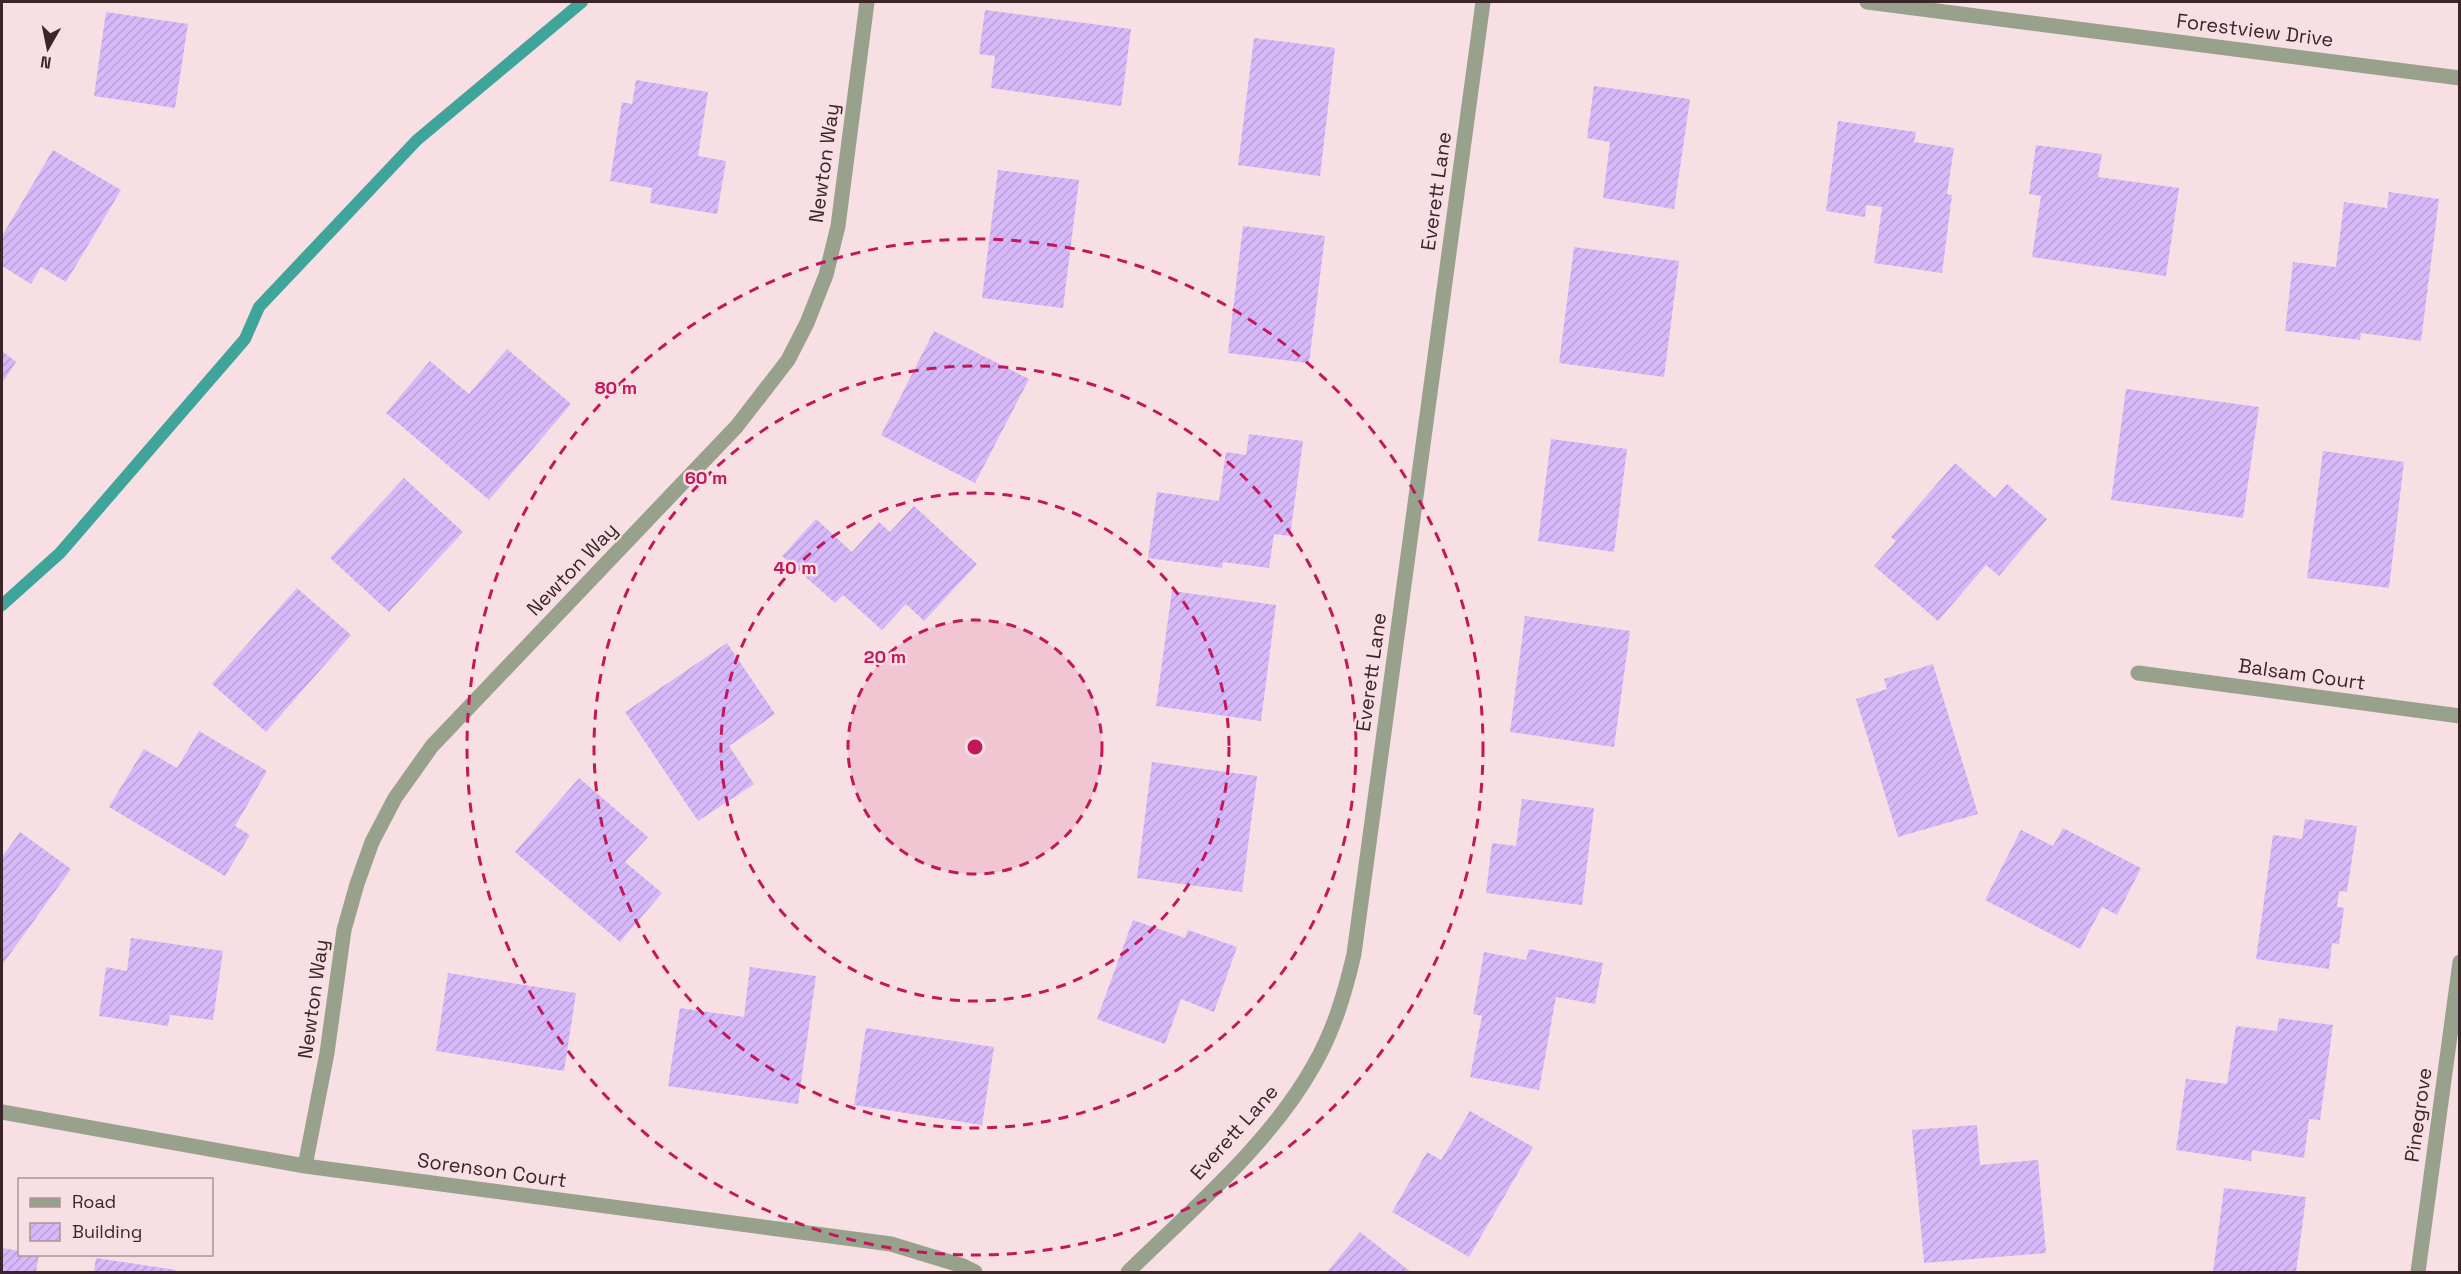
<svg xmlns="http://www.w3.org/2000/svg" width="2461" height="1274" font-family="'Space Grotesk',sans-serif">
<defs>
<pattern id="building-hatch" width="6" height="6" patternUnits="userSpaceOnUse" patternTransform="scale(1.5)"><rect width="6" height="6" fill="#d7b9fa"/><path d="M-1 1l2-2M0 6l6-6M5 7l2-2" fill="none" stroke="#b99fd6"/></pattern>
</defs>
<rect width="100%" height="100%" fill="#f7dfe3"/>
<g fill="none" stroke-linecap="round" stroke-linejoin="round">
<path stroke="#3fa499" stroke-width="12" d="M2,605L60,553L245,339L259,307L417,140L582,2"/>
</g>
<path fill="url(#building-hatch)" d="M985,10L1131,29L1121,106L991,88L995,56L979,54Z
M106,12L188,24L175,108L94,96Z
M1254,38L1335,48L1320,176L1238,165Z
M636,80L708,92L698,156L726,161L717,214L650,203L652,188L610,181L622,102L632,104Z
M1594,86L1690,99L1674,209L1603,198L1610,142L1587,138Z
M1838,121L1916,132L1914,142L1954,148L1947,194L1952,195L1942,273L1874,263L1882,207L1866,205L1865,217L1826,211Z
M2036,145L2102,154L2098,177L2179,188L2166,276L2032,257L2041,196L2029,194Z
M53,150L121,190L66,282L41,267L31,284L2,266V236Z
M998,170L1079,180L1063,308L982,298Z
M2389,192L2439,199L2421,341L2361,333L2360,340L2285,331L2293,262L2336,267L2344,202L2387,208Z
M1243,226L1325,236L1309,363L1228,353Z
M1574,247L1679,261L1664,377L1559,363Z
M934,331L1029,379L975,483L881,435Z
M507,349L571,404L489,500L386,413L430,361L469,394Z
M2,351L16,362L2,383Z
M2126,389L2259,407L2243,518L2111,500Z
M1249,434L1303,441L1290,536L1274,534L1269,568L1223,562L1222,568L1148,558L1157,492L1219,501L1226,452L1246,455Z
M1551,439L1627,449L1614,552L1538,541Z
M2323,451L2404,462L2389,588L2307,578Z
M1955,463L1995,498L2007,484L2047,519L1999,576L1986,565L1938,621L1874,566L1896,541L1891,537Z
M404,478L463,532L389,612L330,558Z
M914,506L977,564L924,621L906,604L882,630L843,595L835,603L782,556L816,519L852,552L879,522L890,532Z
M297,588L351,635L266,732L212,684Z
M1172,591L1276,605L1261,721L1156,706Z
M1525,616L1630,631L1614,747L1510,732Z
M727,643L775,714L729,746L754,784L698,821L625,712Z
M1933,664L1978,814L1898,837L1856,699L1887,689L1884,679Z
M199,731L267,771L235,826L250,835L225,876L109,807L144,749L177,768Z
M1152,762L1257,776L1242,892L1137,878Z
M579,778L648,837L625,862L662,893L620,942L515,852Z
M1522,799L1594,808L1582,905L1486,893L1492,843L1516,846Z
M2305,819L2357,826L2347,892L2339,891L2337,907L2344,908L2339,944L2332,943L2329,969L2256,959L2273,835L2302,839Z
M2063,828L2141,868L2117,915L2102,907L2080,949L1985,900L2021,830L2053,846Z
M20,832L71,869L2,965V857Z
M1133,920L1185,938L1188,930L1237,947L1214,1012L1181,999L1165,1044L1097,1019Z
M131,938L223,951L213,1020L170,1015L168,1026L99,1016L106,967L127,971Z
M1529,949L1603,963L1595,1004L1556,997L1539,1090L1470,1077L1482,1016L1473,1014L1484,952L1526,960Z
M750,967L816,976L798,1104L668,1086L680,1008L744,1017Z
M448,973L576,993L564,1071L436,1051Z
M2279,1018L2333,1025L2320,1120L2309,1119L2304,1158L2252,1150L2251,1161L2176,1150L2186,1079L2227,1084L2236,1026L2277,1031Z
M866,1028L994,1047L982,1125L854,1105Z
M1470,1111L1533,1147L1469,1257L1392,1212L1427,1152L1441,1160Z
M1977,1125L1980,1165L2038,1160L2046,1253L1924,1263L1912,1130Z
M2224,1188L2306,1197L2296,1272H2213Z
M1360,1232L1411,1272H1327Z
M2,1248L20,1251V1254H39L36,1272H2Z
M96,1258L176,1270V1272H94Z"/>
<g fill="none" stroke-linecap="round" stroke-linejoin="round">
<path stroke="#98a18c" stroke-width="15" d="M1867,2L2460,78
M2138,673L2460,716
M2,1112L305,1166L891,1244L963,1266L975,1272
M305,1166L327,1053L344,930L357,884L372,842L395,798L432,746L737,426L788,360L807,323L826,275L838,226L867,2
M1128,1272C1192,1209 1270,1144 1314,1065C1334,1030 1345,993 1354,954L1483,2
M2418,1272L2460,962"/>
</g>
<circle cx="975" cy="747" r="127" fill="#c2185b" fill-opacity=".12"/>
<g fill="none" stroke="#c2185b" stroke-width="3" stroke-dasharray="10 8">
<circle cx="975" cy="747" r="127"/>
<circle cx="975" cy="747" r="254"/>
<circle cx="975" cy="747" r="381"/>
<circle cx="975" cy="747" r="508"/>
</g>
<g text-anchor="middle" dominant-baseline="central" stroke-width="5" stroke-linejoin="round" paint-order="stroke">
<g font-size="20" fill="#3b2529" stroke="#f7dfe3">
<text transform="translate(2255 30) rotate(7)">Forestview Drive</text>
<text transform="translate(824 163) rotate(-82)">Newton Way</text>
<text transform="translate(1436 191) rotate(-82)">Everett Lane</text>
<text transform="translate(572 569) rotate(-46)">Newton Way</text>
<text transform="translate(1371 672) rotate(-82)">Everett Lane</text>
<text transform="translate(2302 674) rotate(8)">Balsam Court</text>
<text transform="translate(313 999) rotate(-82)">Newton Way</text>
<text transform="translate(2418 1115) rotate(-82)">Pinegrove</text>
<text transform="translate(1234 1132) rotate(-48)">Everett Lane</text>
<text transform="translate(492 1170) rotate(8)">Sorenson Court</text>
</g>
</g>
<circle cx="975" cy="747" r="9" fill="#c2185b" stroke="#f7dfe3" stroke-width="3"/>
<g font-size="18" text-anchor="middle" font-weight="bold" fill="#c2185b" stroke="#f7dfe3" stroke-width="5" stroke-linejoin="round" paint-order="stroke">
<text x="616" y="394">80 m</text>
<text x="706" y="484">60 m</text>
<text x="795" y="574">40 m</text>
<text x="885" y="663">20 m</text>
</g>
<rect width="2461" height="1274" fill="none" stroke="#3b2529" stroke-width="6"/>
<rect x="18" y="1178" width="195" height="78" fill="#f7dfe3" stroke="#ac9599" stroke-width="1.5"/>
<rect x="30" y="1198" width="30" height="9" fill="#98a18c" stroke="#ac9599" stroke-width="1.5"/>
<text x="72" y="1208" font-size="18" fill="#3b2529">Road</text>
<rect x="30" y="1223" width="30" height="18" fill="url(#building-hatch)" stroke="#ac9599" stroke-width="1.5"/>
<text x="72" y="1238" font-size="18" fill="#3b2529">Building</text>
<g transform="translate(48 48) rotate(189)" stroke="#f7dfe3" stroke-width="4.5" paint-order="stroke">
<path d="M0-4.5L10 22L0 15L-10 22Z" fill="#3b2529"/>
<text y="-9" font-size="16" font-weight="bold" text-anchor="middle" fill="#3b2529">N</text>
</g>
</svg>
